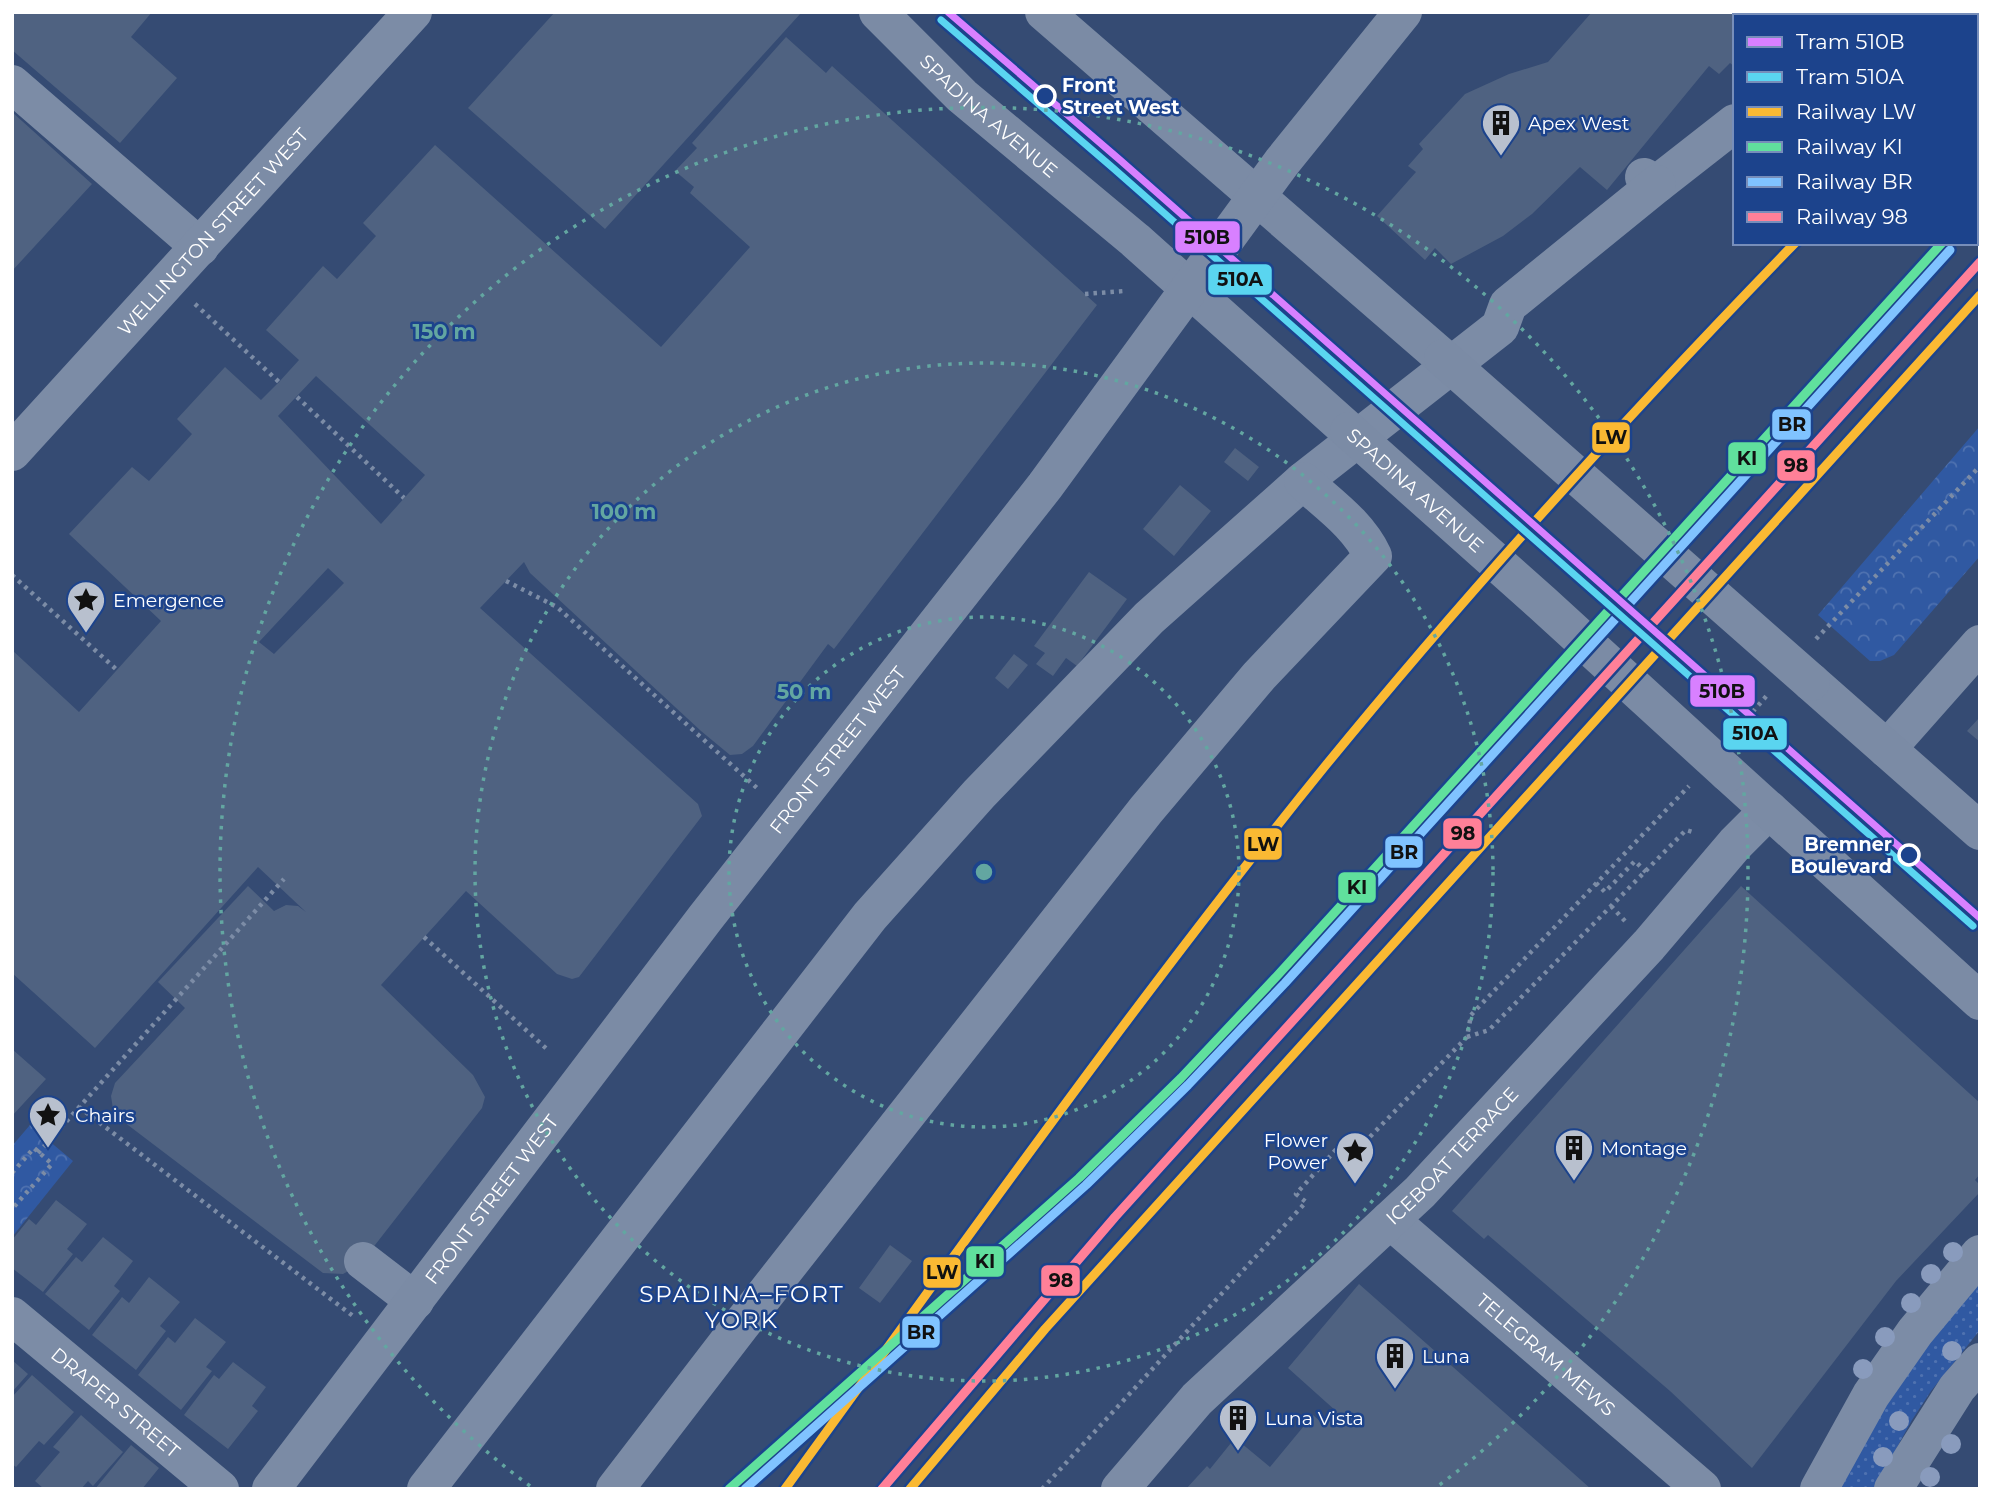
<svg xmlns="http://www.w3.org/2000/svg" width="1992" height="1501" font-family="Montserrat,sans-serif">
<defs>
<pattern id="grass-dots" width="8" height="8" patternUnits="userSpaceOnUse" patternTransform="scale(1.75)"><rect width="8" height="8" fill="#3059a2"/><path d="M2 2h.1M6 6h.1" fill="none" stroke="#4f72b0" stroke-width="1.8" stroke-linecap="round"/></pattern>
<pattern id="park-crowns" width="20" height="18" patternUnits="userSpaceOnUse" patternTransform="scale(1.75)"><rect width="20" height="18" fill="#3059a2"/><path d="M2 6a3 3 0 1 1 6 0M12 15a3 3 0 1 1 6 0" fill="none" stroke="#4f72b0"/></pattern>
</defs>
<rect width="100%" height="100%" fill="#354b73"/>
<path fill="url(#grass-dots)" d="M1980,1268V1330L1931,1391L1912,1420L1874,1489H1837L1867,1421Z"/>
<path fill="url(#park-crowns)" d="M1980,426V556L1894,655L1880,661H1870L1818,615Z
M30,1125L73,1161L12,1237V1146Z"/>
<path fill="#4f6281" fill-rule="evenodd" d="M13,12H152L131,37L177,78L120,143L12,50Z
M555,12H799L801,13L605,229L468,108Z
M1592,12H1773L1777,16H1735V67L1730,63L1719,74L1709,66L1607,190L1580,167L1532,214L1503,236L1451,264L1435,248L1425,260L1377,216L1416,172L1408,166L1423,149L1419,144L1465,94L1509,74L1548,62Z
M786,37L826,73L832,66L1097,305L834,649L828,644L753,746L742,754L730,755L701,731L530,573L524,562L480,608L698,804L702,816L579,977L572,979L557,974L466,891L381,985L473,1075L485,1097L482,1108L368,1254L354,1268L343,1274L323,1273L120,1119L113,1109L111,1096L115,1083L185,1008L158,982L248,886L274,911L286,905L298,906L306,912L258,867L95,1048L12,973V650L79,712L161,621L69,534L132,467L149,481L192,434L177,419L225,367L261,400L279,382L299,360L266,330L323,266L337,279L376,236L363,223L435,145L661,347L750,247L690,193L694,187L675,171L697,148L692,143ZM316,376L425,475L381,524L278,416ZM328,568L344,583L274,654L259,642Z
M12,112L92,184L12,271Z
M1235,448L1259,467L1248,481L1224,462Z
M1180,485L1211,511L1174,556L1143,529Z
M1089,572L1127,599L1077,666L1066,658L1053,676L1036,664L1045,653L1034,646Z
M1014,654L1028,665L1008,689L995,678Z
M1980,717V742L1967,731Z
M1741,886L1980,1103V1174L1975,1180L1980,1185V1192L1896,1281L1752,1468L1670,1391L1488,1235L1484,1239L1452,1211Z
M12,1049L46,1079L12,1116Z
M56,1200L87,1224L67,1249L73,1254L43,1292L12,1268V1240L29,1219L36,1225Z
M103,1237L133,1261L114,1286L120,1291L89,1330L45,1294L76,1257L82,1262Z
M890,1245L912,1261L880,1303L859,1288Z
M149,1277L180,1302L160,1326L166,1331L136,1370L92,1335L122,1297L129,1303Z
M1359,1284L1555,1457L1591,1489H1186L1207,1466L1210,1469L1235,1438L1270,1467L1313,1415L1323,1424L1336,1411L1288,1368Z
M195,1318L226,1342L206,1367L212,1371L181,1410L138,1375L168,1337L175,1343Z
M12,1360L28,1374L12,1392Z
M233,1362L266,1387L252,1406L258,1411L228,1449L184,1415L214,1375L219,1379Z
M32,1375L74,1412L44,1445L39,1441L16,1467L12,1464V1397Z
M81,1415L123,1452L93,1486L88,1481L81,1489H44L35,1481L60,1452L53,1447Z
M131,1445L159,1468L142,1489H95Z"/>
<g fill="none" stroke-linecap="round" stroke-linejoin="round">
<path stroke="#7c8ca6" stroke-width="4.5" stroke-dasharray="3.5 5" stroke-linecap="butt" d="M1085,294L1124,291
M195,304L279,382
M297,397L404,498
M12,575L117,670
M506,581L557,607L757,788
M1816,639L1980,466
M1736,731L1769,693
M1596,883L1605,892L1635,861L1646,872
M1611,906L1625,921
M424,937L549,1051
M1467,1037L1489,1030L1686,830L1696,833
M79,1107L353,1316
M38,1153L284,879
M12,1173L34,1148L52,1164L12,1209
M1042,1489L1306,1202L1296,1194L1350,1134L1363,1144L1467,1037L1471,1015L1689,786"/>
<g stroke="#7c8ca6" stroke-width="38">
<path d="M1859,16L1863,12"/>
<path d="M12,84L200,247"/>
<path d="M1644,177L1657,184L1735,123"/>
<path id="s1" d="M12,452L413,12"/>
<path d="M1887,749L1980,644"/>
<path id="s2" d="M1390,1220L1702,1489"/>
<path d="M363,1261L415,1301"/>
<path id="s3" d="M12,1316L220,1489"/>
<path d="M426,1489L870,916L979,794L1149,618L1303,481L1500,327L1508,305L1657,184"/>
<path d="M615,1489L741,1325L1146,810L1259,676L1373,556C1358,524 1328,504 1303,481"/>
<path id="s4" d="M1120,1489L1197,1399L1420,1192L1649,945L1735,844L1769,810"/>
<path d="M1819,1489L1871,1395L1915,1332L1980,1254"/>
<path d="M1893,1489L1957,1388L1980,1362"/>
</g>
<g stroke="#7b8ba5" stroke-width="38">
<path id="s5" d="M878,12L962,96L1135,240L1349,431"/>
<path d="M1044,12L1443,358"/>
<path d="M1811,682L1980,831"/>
<path d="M1728,773L1980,1001"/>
<path id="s6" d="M271,1489L706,917L1045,486L1282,162L1403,12"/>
</g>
<g stroke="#7b8ba5" stroke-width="38">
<path d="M1443,358L1811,682"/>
<path id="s7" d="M1349,431L1542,603L1728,773"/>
</g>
<g stroke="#1c438c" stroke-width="14">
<path id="rail-1" d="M785,1489C962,1246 1136,999 1326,765C1474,584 1632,411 1795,243
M910,1489L1045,1329L1980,295"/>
</g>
<g stroke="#1c438c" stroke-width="14">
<path id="rail-2" d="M729,1489L1079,1178L1181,1078L1277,976L1942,243"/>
</g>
<g stroke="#1c438c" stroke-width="14">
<path id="rail-3" d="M745,1489L1086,1185L1188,1085L1285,983L1950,250"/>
</g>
<g stroke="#1c438c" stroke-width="14">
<path id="rail-4" d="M882,1489L1115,1217L1980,262"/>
</g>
<use href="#rail-1" stroke="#fab933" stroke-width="9"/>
<use href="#rail-2" stroke="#60e09d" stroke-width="9"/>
<use href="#rail-3" stroke="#80c3ff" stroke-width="9"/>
<use href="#rail-4" stroke="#ff8098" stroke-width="9"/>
<g stroke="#1c438c" stroke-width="12">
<path id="tram-1" d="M948,12L1120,160L1980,918"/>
</g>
<g stroke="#1c438c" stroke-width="12">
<path id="tram-2" d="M941,20L1113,168L1973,926"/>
</g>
<use href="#tram-1" stroke="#d880ff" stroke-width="7"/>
<use href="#tram-2" stroke="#5ad5f0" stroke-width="7"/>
</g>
<g fill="#899bbd">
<circle cx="1953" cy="1252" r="10"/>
<circle cx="1931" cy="1274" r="10"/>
<circle cx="1911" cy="1303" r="10"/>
<circle cx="1885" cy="1337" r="10"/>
<circle cx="1952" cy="1351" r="10"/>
<circle cx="1863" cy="1369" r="10"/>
<circle cx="1899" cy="1421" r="10"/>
<circle cx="1951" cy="1444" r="10"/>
<circle cx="1883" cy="1457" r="10"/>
<circle cx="1930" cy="1477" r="10"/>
</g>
<g fill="none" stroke="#63a6a1" stroke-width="3.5" stroke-dasharray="3.5 7">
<circle cx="984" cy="872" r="255"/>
<circle cx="984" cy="872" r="509"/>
<path d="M530 1486A764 764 0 1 1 1438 1486"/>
</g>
<defs>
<g id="building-pin" transform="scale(2.0125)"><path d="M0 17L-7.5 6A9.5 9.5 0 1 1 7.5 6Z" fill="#b8c0ce" stroke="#1c438c"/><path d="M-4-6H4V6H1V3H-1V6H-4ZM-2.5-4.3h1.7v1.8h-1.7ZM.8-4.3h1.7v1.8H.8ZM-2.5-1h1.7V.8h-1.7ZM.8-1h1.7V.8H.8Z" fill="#111"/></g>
<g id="sight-pin" transform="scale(2.0125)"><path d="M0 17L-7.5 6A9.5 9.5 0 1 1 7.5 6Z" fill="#b8c0ce" stroke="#1c438c"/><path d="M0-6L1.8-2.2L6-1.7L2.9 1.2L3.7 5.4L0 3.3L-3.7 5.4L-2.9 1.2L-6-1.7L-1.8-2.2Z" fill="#111"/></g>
</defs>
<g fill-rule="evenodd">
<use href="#building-pin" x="1501" y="123"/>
<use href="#sight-pin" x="86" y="600"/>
<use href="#sight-pin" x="48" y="1115"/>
<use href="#building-pin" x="1574" y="1148"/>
<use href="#sight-pin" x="1355" y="1151"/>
<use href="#building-pin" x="1395" y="1356"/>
<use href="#building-pin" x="1238" y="1418"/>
</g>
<g fill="#1c438c" stroke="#fff" stroke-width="3.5">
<circle cx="1045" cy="96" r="10"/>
<circle cx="1909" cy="855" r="10"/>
</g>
<g text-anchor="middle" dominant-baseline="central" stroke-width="5" stroke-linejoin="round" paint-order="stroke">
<g font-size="19" font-weight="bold" fill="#fff" stroke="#1c438c" text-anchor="start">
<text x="1062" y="85">Front<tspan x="1062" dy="22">Street West</tspan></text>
<text x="1892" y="844" text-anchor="end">Bremner<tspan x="1892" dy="22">Boulevard</tspan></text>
</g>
<g font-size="19" fill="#fff" stroke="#1c438c">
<text stroke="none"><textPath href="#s5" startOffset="152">SPADINA AVENUE</textPath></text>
<text stroke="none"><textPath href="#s1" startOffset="298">WELLINGTON STREET WEST</textPath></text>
<text stroke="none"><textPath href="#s7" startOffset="89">SPADINA AVENUE</textPath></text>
<text stroke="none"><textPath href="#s6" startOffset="931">FRONT STREET WEST</textPath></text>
<text stroke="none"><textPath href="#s4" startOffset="471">ICEBOAT TERRACE</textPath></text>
<text stroke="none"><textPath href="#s6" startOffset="364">FRONT STREET WEST</textPath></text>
<text stroke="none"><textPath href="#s2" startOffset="206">TELEGRAM MEWS</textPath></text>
<text stroke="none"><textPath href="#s3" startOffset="135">DRAPER STREET</textPath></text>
</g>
<g font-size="19" fill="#fff" stroke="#1c438c" text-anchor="start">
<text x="1528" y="123">Apex West</text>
<text x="113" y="600">Emergence</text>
<text x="75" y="1115">Chairs</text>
<text x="1328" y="1140" text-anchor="end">Flower<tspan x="1328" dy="22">Power</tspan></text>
<text x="1601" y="1148">Montage</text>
<text x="1422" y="1356">Luna</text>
<text x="1265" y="1418">Luna Vista</text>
</g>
<g font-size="23" letter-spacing="2" fill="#fff" stroke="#1c438c">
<text x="742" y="1294">SPADINA–FORT<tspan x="742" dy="26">YORK</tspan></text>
</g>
</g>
<circle cx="984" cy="872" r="10" fill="#63a6a1" stroke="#1c438c" stroke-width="3.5"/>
<g font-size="21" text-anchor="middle" font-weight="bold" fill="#63a6a1" stroke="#1c438c" stroke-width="5" stroke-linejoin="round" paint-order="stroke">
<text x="444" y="339">150 m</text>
<text x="624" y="519">100 m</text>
<text x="804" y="699">50 m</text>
</g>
<g stroke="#1c438c" stroke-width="2.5">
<rect x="1174" y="220" width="67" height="34" rx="7" fill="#d880ff"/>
<rect x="1207" y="263" width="66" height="33" rx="7" fill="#5ad5f0"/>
<rect x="1771" y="408" width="41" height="33" rx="7" fill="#80c3ff"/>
<rect x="1591" y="421" width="40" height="33" rx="7" fill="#fab933"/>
<rect x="1727" y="441" width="40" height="34" rx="7" fill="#60e09d"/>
<rect x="1776" y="449" width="40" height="33" rx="7" fill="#ff8098"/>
<rect x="1689" y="674" width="67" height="34" rx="7" fill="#d880ff"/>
<rect x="1722" y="717" width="66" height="34" rx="7" fill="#5ad5f0"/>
<rect x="1442" y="817" width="41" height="33" rx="7" fill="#ff8098"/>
<rect x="1243" y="827" width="40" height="34" rx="7" fill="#fab933"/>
<rect x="1384" y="835" width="40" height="34" rx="7" fill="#80c3ff"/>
<rect x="1337" y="871" width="40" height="33" rx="7" fill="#60e09d"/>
<rect x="965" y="1245" width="40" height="33" rx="7" fill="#60e09d"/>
<rect x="922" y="1256" width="40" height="33" rx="7" fill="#fab933"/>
<rect x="1040" y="1264" width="41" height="33" rx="7" fill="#ff8098"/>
<rect x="901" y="1315" width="40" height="34" rx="7" fill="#80c3ff"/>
</g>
<g font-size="19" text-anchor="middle" font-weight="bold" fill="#111">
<text x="1207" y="244">510B</text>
<text x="1240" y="286">510A</text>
<text x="1792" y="431">BR</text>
<text x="1611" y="444">LW</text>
<text x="1747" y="465">KI</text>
<text x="1796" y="472">98</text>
<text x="1722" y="698">510B</text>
<text x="1755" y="740">510A</text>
<text x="1463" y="840">98</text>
<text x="1263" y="851">LW</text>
<text x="1404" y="859">BR</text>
<text x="1357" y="894">KI</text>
<text x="985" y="1268">KI</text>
<text x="942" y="1279">LW</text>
<text x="1061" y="1287">98</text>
<text x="921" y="1339">BR</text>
</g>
<rect width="1992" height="1501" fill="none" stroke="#ffffff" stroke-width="28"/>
<rect x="1733" y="14" width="245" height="231" fill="#1c438c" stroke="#778eba" stroke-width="2"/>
<rect x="1747" y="37" width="35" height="10" fill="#d880ff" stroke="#778eba" stroke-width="2"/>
<text x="1796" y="49" font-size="21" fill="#ffffff">Tram 510B</text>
<rect x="1747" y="72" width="35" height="10" fill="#5ad5f0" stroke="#778eba" stroke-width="2"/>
<text x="1796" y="84" font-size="21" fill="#ffffff">Tram 510A</text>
<rect x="1747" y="107" width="35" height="10" fill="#fab933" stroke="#778eba" stroke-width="2"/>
<text x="1796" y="119" font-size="21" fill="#ffffff">Railway LW</text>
<rect x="1747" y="142" width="35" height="10" fill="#60e09d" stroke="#778eba" stroke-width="2"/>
<text x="1796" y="154" font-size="21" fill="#ffffff">Railway KI</text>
<rect x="1747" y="177" width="35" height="10" fill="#80c3ff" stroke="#778eba" stroke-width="2"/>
<text x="1796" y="189" font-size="21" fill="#ffffff">Railway BR</text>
<rect x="1747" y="212" width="35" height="10" fill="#ff8098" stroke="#778eba" stroke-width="2"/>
<text x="1796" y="224" font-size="21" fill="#ffffff">Railway 98</text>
</svg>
